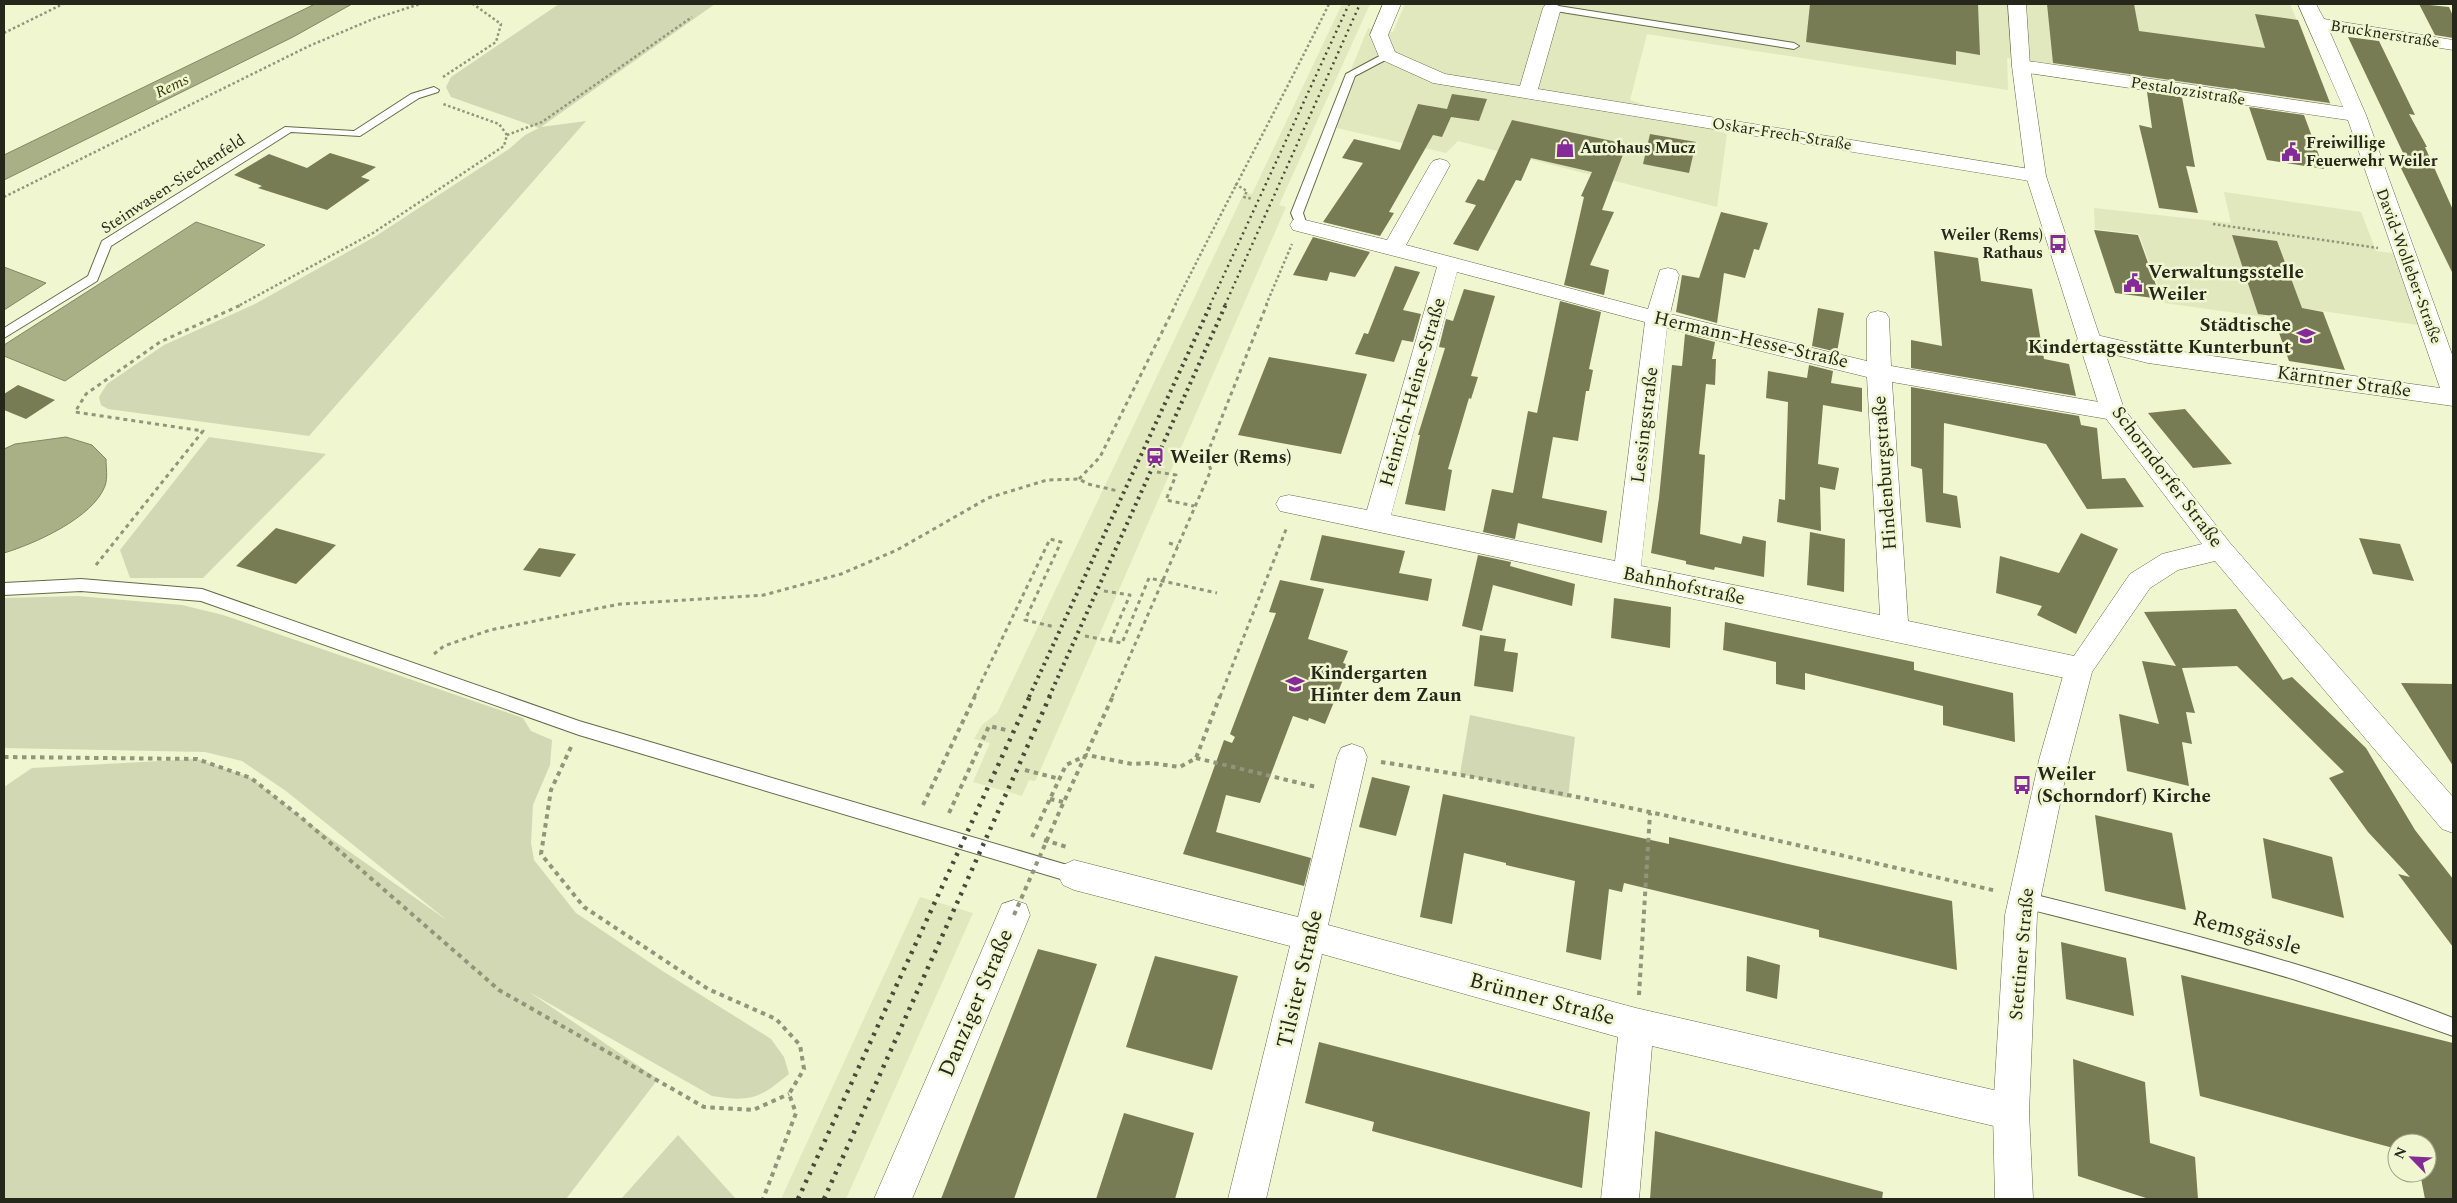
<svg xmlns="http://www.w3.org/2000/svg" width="2457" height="1203" font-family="Spectral,serif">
<rect width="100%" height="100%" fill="#eff6d0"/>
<path fill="#e1e8bd" d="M1342,4H1370L1279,205L1286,207L1039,773L1035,781L1029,780L1022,796L973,782L990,743L974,739L982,725L997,713L1244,193L1252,194Z
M1405,4H2290L2332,107L2007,58L2008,90L1647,34L1630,100L1727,134L1717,207L1458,141L1446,153L1328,126L1368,28L1393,32Z
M2224,192L2361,212L2376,251L2399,254L2425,326L2261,302L2265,317L2164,303L2139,234L2095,229L2094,208L2231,223Z
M920,897L973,913L846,1199H781Z"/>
<path fill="#d2d8b3" d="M559,4H715L541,127L586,121L309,436L108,409L101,405L99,397L107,384L164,345L255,304L376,236L509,149L525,135L539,128L451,97L446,87L451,77Z
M209,437L326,454L203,578H130L120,550Z
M78,596L182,605L223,615L523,718L531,731L552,740L550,765L533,805L531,843L534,860L576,913L661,970L771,1039L784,1057L789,1074C759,1099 750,1102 712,1096L529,992L658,1079L566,1199H4V787L32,768L197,759L251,778L303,819L448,921L286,791L242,761L205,752L4,748V598Z
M1470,715L1575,737L1568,798L1460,774Z
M678,1135L736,1199H621Z"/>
<path fill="#a9b086" stroke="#818766" d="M315,4H352L293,37L4,180V155Z
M196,222L265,245L65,381L4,356V345Z
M4,267L46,283L4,310Z
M66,437L92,445L106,459C106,467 108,478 105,486C93,518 34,544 4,553V449L15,444Z"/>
<path fill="#777c55" d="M1810,4H1978L1980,55L1956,51V65L1806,42Z
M2047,4H2134L2139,31L2265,48L2255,14L2298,20L2330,103L2053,63Z
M2419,4L2449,7L2453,16V38L2435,35Z
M2348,37L2379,41L2415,115L2409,114L2427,147H2425L2453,210V274L2395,156L2405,157Z
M2147,92L2182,97L2195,167L2186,166L2198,213L2159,208L2139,125L2152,128Z
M1452,94L1487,99L1479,121L1451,117L1442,137L1433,135L1389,212L1394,213L1380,236L1323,222L1363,163L1342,158L1354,139L1400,150L1418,104L1447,109Z
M2249,107L2304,115L2324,169L2267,160Z
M1512,120L1627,144L1602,210L1614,212L1590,265L1609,270L1604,295L1564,285L1584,197L1581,196L1592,172L1531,158L1521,181L1516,180L1478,251L1453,244L1476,205L1465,202L1478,179L1484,181Z
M1650,134L1696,142L1689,173L1643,164Z
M330,153L376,167L361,177L370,180L327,210L258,188L262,186L234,175L269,154L307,168Z
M1721,212L1768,223L1759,250L1754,249L1745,278L1724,273L1717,323L1676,312L1682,275L1699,278Z
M2094,230L2138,235L2161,299L2115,293Z
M2232,235L2277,241L2302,308L2323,312L2345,370L2289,361L2273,316L2258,314Z
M1313,237L1370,252L1355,277L1330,272L1327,281L1293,275Z
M1934,251L1978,258L1981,281L2032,289L2044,359L2069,364L2076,396L1911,368V340L1942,346Z
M1395,266L1420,272L1403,310L1421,314L1413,342L1402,340L1394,362L1355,354L1364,333L1368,334Z
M1464,289L1495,296L1471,376L1478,377L1471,399L1469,398L1448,469L1452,470L1445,511L1405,504L1420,435H1418L1445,348L1439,347L1446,319L1453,321Z
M1560,301L1601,312L1589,369L1593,370L1589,391H1586L1578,441L1553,437L1542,498L1607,511L1602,543L1518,523L1515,539L1483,532L1492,489L1513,493L1528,411L1537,413Z
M1818,308L1844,313L1837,352L1812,346Z
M1685,334L1715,342L1712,359H1716L1715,385L1706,384L1699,454L1705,455L1700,534L1741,544L1743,536L1766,541L1764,577L1715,567L1714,570L1686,564V561L1651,553L1659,498L1672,365L1682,366Z
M1269,357L1367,374L1341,454L1238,435Z
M1809,365L1833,371L1831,383L1862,388V412L1823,405L1818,464L1839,468L1835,490L1820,487L1821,531L1777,522L1779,499L1785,500L1788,402L1766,398L1768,371L1807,378Z
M18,385L55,400L26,419L4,410V394Z
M1911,387L2079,416L2081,425L2097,428L2102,479L2125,478L2144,507L2087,509L2046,444L1944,423L1943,493L1957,496L1961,528L1926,522L1922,469L1911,466Z
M2185,409L2232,464L2193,468L2148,413Z
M276,528L336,545L296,584L236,566Z
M1810,532L1845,539L1844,592L1807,585Z
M2081,533L2118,549L2076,634L2037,615L2042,606L1996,593L2000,556L2059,573Z
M1322,535L1405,551L1399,573L1432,579L1428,601L1310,580Z
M2359,538L2400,544L2414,581L2373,574Z
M539,548L576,554L560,577L523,570Z
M1478,555L1511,562L1510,566L1575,584L1572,606L1493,585L1482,631L1462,626Z
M1280,580L1324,589L1308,639L1348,651L1343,663L1349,665L1325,724L1309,718L1308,721L1293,716L1260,803L1226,795L1216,832L1311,858L1304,886L1183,854L1224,740L1232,743L1235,737L1230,734L1276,613L1269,612Z
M1614,598L1671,607L1670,648L1611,638Z
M2236,609L2283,680L2292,677L2366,748L2415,830L2453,879V947L2398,874L2410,877L2368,832L2329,778L2344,772L2237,666L2182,668L2195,713L2186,712L2192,744L2182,742L2189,786L2127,771L2119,714L2159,724L2142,661L2176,666L2144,612Z
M1725,622L1914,662V670L2013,693L2015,742L1943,725V706L1805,673V690L1776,684V662L1723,650Z
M1480,635L1506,639L1504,651L1518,653L1513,692L1474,686Z
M2401,683L2453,684V766Z
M1372,777L1410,786L1396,836L1359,827Z
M1443,794L1669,844V837L1952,901L1957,970L1819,937V930L1624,883L1622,892L1609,889L1601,960L1566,952L1575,881L1506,865V863L1464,853L1452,924L1420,917Z
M2095,815L2172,833L2186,910L2105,891Z
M2263,838L2332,857L2344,918L2272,898Z
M2061,942L2126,958L2134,1016L2066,999Z
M1038,949L1097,964L1014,1199H941Z
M1155,956L1238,976L1212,1070L1126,1047Z
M1747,956L1780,965L1777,999L1746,991Z
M2181,975L2453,1043V1199H2425L2420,1173H2427V1143H2397V1149L2200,1096Z
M1319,1042L1590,1112L1582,1188L1372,1131L1374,1122L1305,1103Z
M2073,1059L2145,1082L2150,1143L2195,1157L2198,1199H2149L2078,1176Z
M1124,1113L1194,1133L1175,1199H1096Z
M1655,1131L1883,1192L1882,1199H1650Z"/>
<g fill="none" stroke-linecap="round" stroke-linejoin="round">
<g stroke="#656a49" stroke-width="2">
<path id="service" d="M1552,5L1794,43L1799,46L1794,49L1549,10V6Z
M1387,52L1392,55L1391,57L1355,76L1303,213L1307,225L1301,228L1297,227L1291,213L1346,74Z
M434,87L439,90L438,92L419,98L360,136L291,132L111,246L97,281L4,338V328L88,276L102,241L285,127L354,131L411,94Z
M81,579L202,589L579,721L1074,867L1080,869L1083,875L1080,881L1074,883L579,735L201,601L81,591L4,595V583Z
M2024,892C2169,928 2314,964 2453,1018V1036C2401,1018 2349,997 2296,980C2206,953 2115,931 2024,908L2018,906L2015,900L2018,894Z"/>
</g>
<g stroke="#656a49" stroke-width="1">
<path id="minor" d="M1383,4H1401L1388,35L1395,52L1445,74L1520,86L1543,8L1546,4H1556L1561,8L1538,89L2036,170L2043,172L2046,176L2043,180L2036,182L1433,83L1380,59L1370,35Z
M2298,4H2316L2324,19L2453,40V50L2329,30L2366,115L2453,357V406L2148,363L2080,346L2076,341L2080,336L2088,333L2148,347L2440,388L2348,120L2021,72L2014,70L2012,66L2014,62L2021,60L2343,107Z
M1440,159L1447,161L1450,165L1406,245L1648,309L1660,270L1668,268L1676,270L1679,275L1670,314L1867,361V318L1870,313L1878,311L1886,313L1889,318L1891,366L2122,406L2125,412L2122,418L2113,420L1892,382L1908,621L2079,657L2089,661L2093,669L2089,677L2079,681L1280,511L1276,504L1280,497L1289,495L1367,510L1437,267L1293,230L1290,225L1293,220L1301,219L1387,240L1430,165L1433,161ZM1457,272L1645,322L1615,561L1391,515ZM1667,328L1867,377L1880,615L1641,566Z
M1352,744L1363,748L1367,757L1328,925L1636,1008L2011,1094L2024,1099L2029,1112L2024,1125L2011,1130L1652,1046L1639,1199H1601L1618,1037L1322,954L1266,1199H1228L1290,946L1074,890L1063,885L1058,875L1063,865L1074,860L1298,917L1337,757L1341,748Z
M1014,900L1026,904L1030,915L912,1199H874L1002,904Z"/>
</g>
<g stroke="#656a49" stroke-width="1">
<path id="tertiary" d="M2008,4H2026L2030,66L2046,176L2124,409L2230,543L2453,797V833L2442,829L2215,561L2178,570L2150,588L2092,672L2069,760L2037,915L2029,1112L2033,1199H1995L1993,1112L2005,915L2039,760L2065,669L2130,574L2162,554L2202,544L2101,412L2026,176L2012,66Z"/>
</g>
<path stroke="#91967b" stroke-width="2.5" stroke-dasharray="2.5 2.5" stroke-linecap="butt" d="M4,33L63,4
M443,77L496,42L501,24L473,4
M507,135L542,122L692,17
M1235,184L1247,191L1244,197L1253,199
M4,197L309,46L373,19L420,4
M2213,224L2378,248
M240,305L373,233L504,146L507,135L499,124L443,104
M1175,305C1225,204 1279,105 1329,4
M1266,305L1292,244"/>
<path stroke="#91967b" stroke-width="3" stroke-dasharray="4 4" stroke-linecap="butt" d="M1157,472L1176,475L1166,500L1194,506
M1079,479L1100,457L1176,304
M1169,543L1178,546
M96,565L203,431L75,412L86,394L160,342L243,304
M1104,591L1130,595L1110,641
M1085,636L1122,643L1149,578L1217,593
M434,654L444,646L490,630L620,604L764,595L841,574L897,550L988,498L1047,480L1079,479L1088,484L1118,491
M974,697L1050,539L1061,542L1025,620L1055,627
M1112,697L1211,470L1206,457L1267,304
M1220,697L1287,527"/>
<path stroke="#91967b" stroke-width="4" stroke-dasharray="4.5 4.5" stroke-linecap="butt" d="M571,747L551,790L541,854L584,907L708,989L776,1019L800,1045L804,1069L789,1094L796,1113L763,1199
M4,757L197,759L251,778L303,819L499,990L704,1107L753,1110L789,1094
M1196,758L1316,787
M1381,762C1588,793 1793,845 1997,891
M1025,770L1060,779
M1050,799L1063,802
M923,805L975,696
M1061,808L1113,696
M949,813L989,726L1006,730
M1032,837L1066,765L1087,755L1132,764L1151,763L1180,767L1196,758L1220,696
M1044,840L1067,847
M1639,995L1650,813"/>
<use href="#service" fill="#fff" fill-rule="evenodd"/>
<use href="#minor" fill="#fff" fill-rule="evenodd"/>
<use href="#tertiary" fill="#fff" fill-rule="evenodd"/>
<path stroke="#484b3a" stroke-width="2.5" stroke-dasharray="2 4" stroke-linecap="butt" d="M1210,305L1349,4
M1225,305L1360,4"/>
<path stroke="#484b3a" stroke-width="4" stroke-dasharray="2.5 4.5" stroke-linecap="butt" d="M1029,697L1211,304
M1049,697L1226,304"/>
<path stroke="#484b3a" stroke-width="4.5" stroke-dasharray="3 6" stroke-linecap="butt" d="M798,1199L1030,696
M824,1199L1050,696"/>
<path stroke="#91967b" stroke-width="4" stroke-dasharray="4.5 4.5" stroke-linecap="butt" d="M1014,915L1061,808"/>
</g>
<defs>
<g id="shop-bare" transform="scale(1.5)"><path d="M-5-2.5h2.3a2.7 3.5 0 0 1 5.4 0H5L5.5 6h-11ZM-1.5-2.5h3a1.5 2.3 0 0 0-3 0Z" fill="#842b97" stroke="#eff6d0" stroke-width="2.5" paint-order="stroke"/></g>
<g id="civic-bare" transform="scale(1.5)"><path d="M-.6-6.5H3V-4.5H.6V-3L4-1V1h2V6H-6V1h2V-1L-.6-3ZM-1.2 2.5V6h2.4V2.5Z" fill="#842b97" stroke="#eff6d0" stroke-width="2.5" paint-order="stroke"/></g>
<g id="bus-bare" transform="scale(1.5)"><path d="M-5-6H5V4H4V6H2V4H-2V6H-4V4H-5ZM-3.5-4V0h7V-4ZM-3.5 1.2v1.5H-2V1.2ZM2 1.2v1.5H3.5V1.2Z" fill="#842b97" stroke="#eff6d0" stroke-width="2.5" paint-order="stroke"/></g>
<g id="school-bare" transform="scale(1.5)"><path d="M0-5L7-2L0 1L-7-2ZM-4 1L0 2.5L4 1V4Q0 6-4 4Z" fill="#842b97" stroke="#eff6d0" stroke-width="2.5" paint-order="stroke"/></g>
<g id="station-bare" transform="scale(1.5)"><path d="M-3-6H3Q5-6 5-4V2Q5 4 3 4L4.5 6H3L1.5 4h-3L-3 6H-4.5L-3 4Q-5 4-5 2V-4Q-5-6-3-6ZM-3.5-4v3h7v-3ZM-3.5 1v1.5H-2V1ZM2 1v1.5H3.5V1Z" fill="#842b97" stroke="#eff6d0" stroke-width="2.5" paint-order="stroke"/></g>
</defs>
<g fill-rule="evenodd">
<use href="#shop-bare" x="1565" y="148"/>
<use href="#civic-bare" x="2291" y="152"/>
<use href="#bus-bare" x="2058" y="244"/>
<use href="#civic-bare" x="2133" y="283"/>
<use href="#school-bare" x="2306" y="336"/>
<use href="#station-bare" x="1155" y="457"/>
<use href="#school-bare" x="1295" y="684"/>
<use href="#bus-bare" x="2022" y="785"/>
</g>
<g text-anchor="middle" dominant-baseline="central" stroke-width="5" stroke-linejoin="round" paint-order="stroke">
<g font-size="16" fill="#25271a" stroke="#eff6d0">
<text transform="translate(2385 34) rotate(9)">Brucknerstraße</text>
<text transform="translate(2188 91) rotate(9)">Pestalozzistraße</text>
<text transform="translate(1782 134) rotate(9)">Oskar-Frech-Straße</text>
<text transform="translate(173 184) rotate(-33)">Steinwasen-Siechenfeld</text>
<text transform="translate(2409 266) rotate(70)">David-Wolleber-Straße</text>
</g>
<g font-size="16" font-style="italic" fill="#363b07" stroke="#eff6d0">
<text transform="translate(172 86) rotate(-26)">Rems</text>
</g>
<g font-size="16" font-weight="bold" fill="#25271a" stroke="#eff6d0" text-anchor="start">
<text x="2306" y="143">Freiwillige<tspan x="2306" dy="18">Feuerwehr Weiler</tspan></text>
<text x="1580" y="148">Autohaus Mucz</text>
<text x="2043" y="235" text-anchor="end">Weiler (Rems)<tspan x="2043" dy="18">Rathaus</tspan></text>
</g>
<g font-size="19" font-weight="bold" fill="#25271a" stroke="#eff6d0" text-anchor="start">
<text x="2148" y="272">Verwaltungsstelle<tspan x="2148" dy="22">Weiler</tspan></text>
<text x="2291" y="325" text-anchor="end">Städtische<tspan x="2291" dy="22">Kindertagesstätte Kunterbunt</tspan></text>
<text x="1170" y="457">Weiler (Rems)</text>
<text x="1310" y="673">Kindergarten<tspan x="1310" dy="22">Hinter dem Zaun</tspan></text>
<text x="2037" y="774">Weiler<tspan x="2037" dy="22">(Schorndorf) Kirche</tspan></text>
</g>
<g font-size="19" fill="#25271a" stroke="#eff6d0">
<text transform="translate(1751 340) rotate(13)">Hermann-Hesse-Straße</text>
<text transform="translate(2344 382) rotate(8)">Kärntner Straße</text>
<text transform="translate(1413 392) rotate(-74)">Heinrich-Heine-Straße</text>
<text transform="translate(1645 425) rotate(-83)">Lessingstraße</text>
<text transform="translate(1885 473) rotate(-94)">Hindenburgstraße</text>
<text transform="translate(2167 477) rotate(53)">Schorndorfer Straße</text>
<text transform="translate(1684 586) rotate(12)">Bahnhofstraße</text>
<text transform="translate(2022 954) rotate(-85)">Stettiner Straße</text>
</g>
<g font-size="22" fill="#25271a" stroke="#eff6d0">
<text transform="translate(2247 933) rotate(16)">Remsgässle</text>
<text transform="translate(1300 979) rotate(-77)">Tilsiter Straße</text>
<text transform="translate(1542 999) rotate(15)">Brünner Straße</text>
<text transform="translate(976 1003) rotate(-67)">Danziger Straße</text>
</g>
</g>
<rect width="2457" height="1203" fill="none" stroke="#25271a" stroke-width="10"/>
<g transform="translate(2412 1158) rotate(294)"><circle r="24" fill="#eff6d0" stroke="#9ea387"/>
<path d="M0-4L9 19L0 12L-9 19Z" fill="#842b97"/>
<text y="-8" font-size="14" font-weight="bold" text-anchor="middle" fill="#25271a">N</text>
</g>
</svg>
